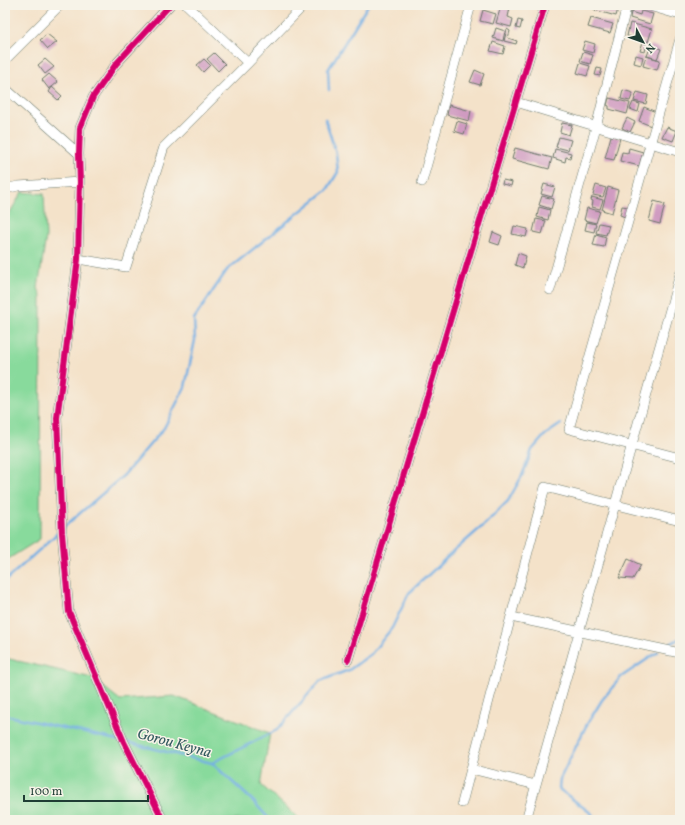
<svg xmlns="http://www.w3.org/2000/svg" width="685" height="825" font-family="Vollkorn,serif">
<rect width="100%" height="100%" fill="#f7f3e8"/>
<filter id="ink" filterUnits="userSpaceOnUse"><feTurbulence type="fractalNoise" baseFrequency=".025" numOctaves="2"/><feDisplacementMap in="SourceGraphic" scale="8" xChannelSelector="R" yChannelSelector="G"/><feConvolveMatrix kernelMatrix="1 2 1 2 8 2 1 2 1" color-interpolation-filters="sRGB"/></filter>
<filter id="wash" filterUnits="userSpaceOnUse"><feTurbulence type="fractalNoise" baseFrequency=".012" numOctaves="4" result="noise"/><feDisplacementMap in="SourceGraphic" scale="16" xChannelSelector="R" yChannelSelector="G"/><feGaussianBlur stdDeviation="0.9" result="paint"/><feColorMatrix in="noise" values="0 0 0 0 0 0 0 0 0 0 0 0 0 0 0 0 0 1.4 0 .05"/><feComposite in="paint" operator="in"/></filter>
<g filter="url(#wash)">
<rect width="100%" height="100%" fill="#f4e2c9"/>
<path fill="#88da9c" stroke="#548c68" d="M22,192L44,194L46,237L38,288L41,296L40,539L5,561V213L9,214Z
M5,658L92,678L120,700L174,696L270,733L261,785L301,820H5Z"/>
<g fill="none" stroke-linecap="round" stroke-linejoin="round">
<path stroke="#73afe4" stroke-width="2.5" d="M329,90L328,70L368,5
M64,527L124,475L164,428L185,387L195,340L194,319L227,270L327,190L338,172L336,153L325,119
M5,581L59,532
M665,647L680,638
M5,715L121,741
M126,742L212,763L254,802L270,820
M212,763L277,730L320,681L349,670L371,654L392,628L409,593L453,552L485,524L508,501L522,476L532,450L545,435L561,424
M594,820L592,814L559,789L560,779L586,726L602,700L621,677L658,652"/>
</g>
<g id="blocks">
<path fill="#d09bc1" d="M596,5H604L618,9L616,16L594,10Z
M501,6L510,8L508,17L513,19L511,27L496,23Z
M483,10L496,14L493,24L480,21Z
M641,11L653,14L650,24L630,18L631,12L640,15Z
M591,18L613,24L610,33L588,27Z
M518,20L522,21L520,29L516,28Z
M630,23L652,29L648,42L627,36Z
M496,28L505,31L503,41L493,38Z
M507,29L510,31L508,38L517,41L516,44L504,41Z
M47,34L57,42L48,49L40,40Z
M585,41L595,44L593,53L582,50Z
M493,42L505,46L503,54L490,51Z
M643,42L647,43L645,52L640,51Z
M651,45L661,49L657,59L647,56Z
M583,52L593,55L590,64L580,61Z
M214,53L225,64L218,71L207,59Z
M636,55L643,57L641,65L634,63Z
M646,56L660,60L657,70L643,66Z
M45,59L54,67L45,74L38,65Z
M204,59L210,65L203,72L197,65Z
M580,63L590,66L587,76L577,73Z
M597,68L602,69L600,76L595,75Z
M475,70L484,74L480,85L470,82Z
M49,74L58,82L52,87L62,96L58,100L49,92L52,87L49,89L42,80Z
M623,90L633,93L630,101L621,99Z
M637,92L648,95L646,104L634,101Z
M609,98L630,103L627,114L609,109V106L607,105Z
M633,102L640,104L638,112L630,109Z
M449,105L471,111L469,121L447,115Z
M644,107L656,112L651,126L639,121Z
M627,118L635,122L630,132L622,128Z
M457,121L467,124L464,134L454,131Z
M562,123L572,125L569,135L560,132Z
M667,127L677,131L673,141L662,137Z
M611,136L620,138L614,160L605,158Z
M559,137L571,140L568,150L556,147Z
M515,148L552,158L549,169L512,159Z
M629,148L643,152L639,166L620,161L622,152L628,153Z
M555,149L571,153L570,158L566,157L565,162L553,158Z
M503,180L512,182L511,186L502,184Z
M544,184L555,187L552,197L541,194Z
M596,185L606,188L603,197L593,195Z
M608,187L618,190L612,213L602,210Z
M542,196L554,199L551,209L539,205Z
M592,197L603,200L600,209L592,207L593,201L591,200Z
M654,201L665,204L660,224L649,221Z
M622,206L628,207L625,217L620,215Z
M539,207L550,210L548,220L537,217Z
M587,208L600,211L596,223L584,220Z
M536,219L546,221L542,234L533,232Z
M587,222L596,224L594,232L585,230Z
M599,223L609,225L606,235L596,233Z
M514,226L528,229L526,237L512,234Z
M493,232L502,236L499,245L490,242Z
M596,234L606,237L604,247L593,245Z
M518,253L526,256L523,268L515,265Z
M628,559L641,565L633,579L619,578Z"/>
</g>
</g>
<g filter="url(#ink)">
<use href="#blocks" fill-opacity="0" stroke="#6a7768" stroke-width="1"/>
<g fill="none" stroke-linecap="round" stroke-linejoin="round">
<g stroke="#6a7768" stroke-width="10">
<path id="street" d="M187,5L248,63
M646,5L680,15
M680,39L569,429L680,458
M5,60L60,5
M5,88L79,154
M516,102L680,152
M422,182L471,5
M5,189L18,186L80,182
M78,259L126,267L164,147L248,63L304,5
M550,290L596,127L627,5
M511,617L680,653
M348,660L545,5
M471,769L536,785
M462,803L545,487L680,521
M163,820L124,742L69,612L62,533L57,418L78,259L80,182L79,154L80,128L93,97L116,64L170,5
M526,820L680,274"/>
</g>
<use href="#street" stroke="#fff" stroke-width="9"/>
<g stroke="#f7f3e8" stroke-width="8">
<path id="cycleway" d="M348,660L545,5
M163,820L124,742L69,612L62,533L57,418L78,259L80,182L79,154L80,128L93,97L116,64L170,5"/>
</g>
<use href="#cycleway" stroke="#d6006c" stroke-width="6"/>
</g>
</g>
<g text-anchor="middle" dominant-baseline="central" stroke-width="3" stroke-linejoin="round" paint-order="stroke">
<g font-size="15" font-style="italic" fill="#345a60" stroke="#f7f3e8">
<text transform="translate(174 744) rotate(15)">Gorou Keyna</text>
</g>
</g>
<rect width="685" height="825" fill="none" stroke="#f7f3e8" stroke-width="20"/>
<g transform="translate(643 42) rotate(131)" stroke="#f7f3e8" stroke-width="3" paint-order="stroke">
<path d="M0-3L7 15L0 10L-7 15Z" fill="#1f3d34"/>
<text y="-6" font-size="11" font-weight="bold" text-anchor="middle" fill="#1f3d34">N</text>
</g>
<path d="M24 795v6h124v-6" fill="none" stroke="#1f3d34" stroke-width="2"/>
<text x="30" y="795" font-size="12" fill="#1f3d34" stroke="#f7f3e8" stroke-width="3" paint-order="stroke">100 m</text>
</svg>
